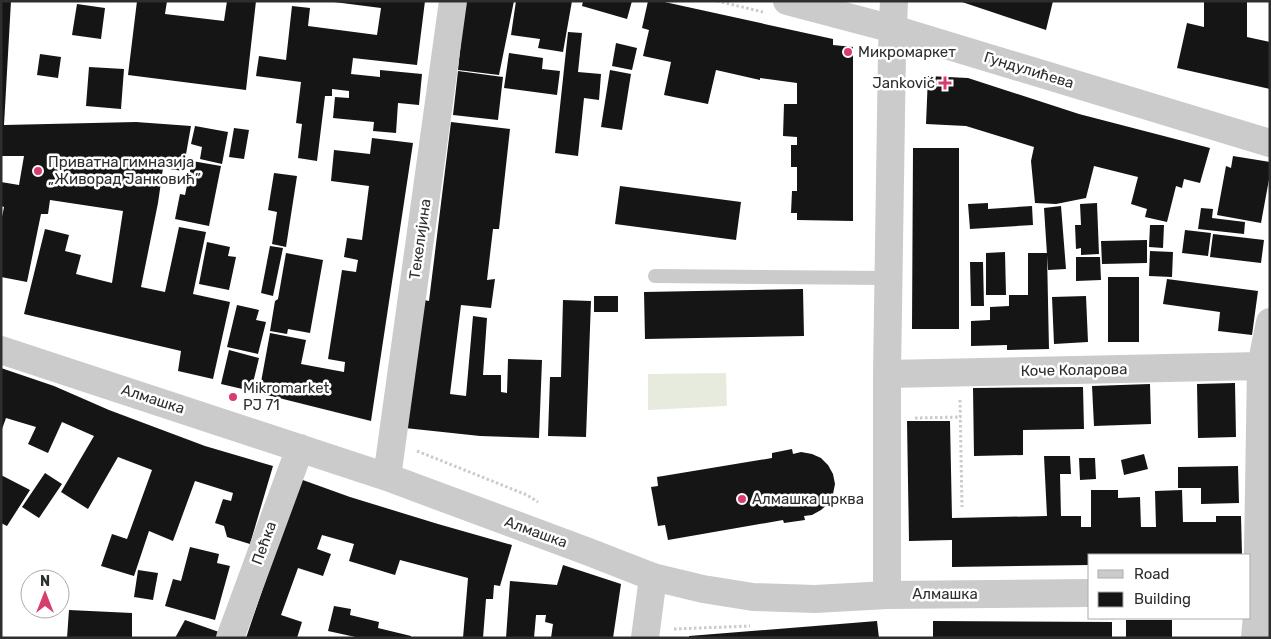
<svg xmlns="http://www.w3.org/2000/svg" width="1271" height="639" viewBox="0 0 1271 639" font-family="Rubik,sans-serif">
<style>
.green{fill:#e7ebdd}
.building{fill:#151515}
.lines{fill:none;stroke-linecap:round;stroke-linejoin:round}
.path{stroke:#cbcbcb;stroke-width:3;stroke-dasharray:2.5 2.5;stroke-linecap:butt}
.service{stroke:#cbcbcb;stroke-width:14}
.minor{stroke:#cbcbcb;stroke-width:28}
.tertiary{stroke:#cbcbcb;stroke-width:28}
.poi-dot{fill:#d83e6d;stroke:#fff;stroke-width:2}
.labels{text-anchor:middle;stroke-width:5;stroke-linejoin:round;paint-order:stroke}
.poi-label{font-size:15px;fill:#2e2e2e;stroke:#fff;text-anchor:start}
.street-label{font-size:15px;fill:#2e2e2e;stroke:#fff}
</style>
<rect width="100%" height="100%" fill="#fff"/>
<path class="green" d="M726 373 727 406 648 410V374Z"/>
<path class="building" d="M1 1H11L4 125 136 122 191 126 183 171 163 168 158 203 141 287 165 292 179 227 206 232 193 294 230 302 213 379 178 371 181 351 24 314 45 229 69 235 65 251 81 255 76 274 112 283 123 211 50 200 48 214H41L27 282 1 277V222L4 207 1 206V182L19 185 24 156H1Z
M137 1H167L165 14 224 21 227 1H256L246 90 128 75Z
M334 1H425L417 65 353 58 351 74 380 77V70L422 74 419 105 398 103 396 133 373 131 374 122 333 118 335 97 349 98V91L332 89V96H325L317 161 298 158 302 124 296 123 301 82 256 76 259 56 286 60 292 6 310 8 308 26 377 35 381 8 334 2Z
M465 1H514L499 75 458 70Z
M516 1H572L563 52 538 48 540 39 511 35Z
M583 1H632L627 19 582 6Z
M648 1H660L833 39V45L853 47V221L797 220V213H791L792 191H797V167H791V145H797V137L783 136 784 104H797V83L760 78V80L716 70 708 104 664 95 671 62 643 56 649 30 642 28Z
M959 1H1053L1046 30Z
M1204 1H1247V37L1270 42V89L1177 68 1187 23 1204 27Z
M77 4 105 8 101 39 72 35Z
M568 32 582 33 578 72 601 74 599 100 584 98 578 156 555 153Z
M616 43 637 48 632 70 612 66Z
M509 53 543 58 542 69 560 71 557 95 504 88Z
M40 54 61 57 58 78 37 75Z
M89 67 124 69 121 109 86 106Z
M610 70 631 74 622 130 601 127Z
M458 71 503 77 498 120 453 115Z
M928 76 968 78 1079 114 1210 148 1200 183 1184 179 1182 188 1176 186 1167 222 1145 217 1147 209 1131 204 1138 177 1094 166 1086 198 1056 204 1035 203 1031 161 1034 147 966 126 926 124Z
M451 122 510 129 499 229H493L487 280 495 279 491 308 461 305 450 394 466 396 473 316 487 318 483 375H501V392L507 393 508 359 542 360 539 438 480 436 405 428 424 300 429 301Z
M195 126 228 132 222 164 200 159 202 147 191 144Z
M234 128 249 130 244 159 229 157Z
M372 138 413 143 371 421 259 393 270 333 306 340 301 364 344 372 345 362 328 359 342 270 356 272 358 260 344 257 347 238 362 240 369 186 331 181 334 150 370 154Z
M913 148H959V329H912Z
M1233 156 1270 162V174L1261 223 1217 215 1226 166 1231 168Z
M192 161 221 166 209 226 175 219 180 194 185 195Z
M274 173 297 176 286 247 272 244 277 212 268 210Z
M620 186 741 202 736 240 615 224Z
M988 203V209L1032 206 1033 225 970 229 968 204Z
M1097 203 1099 254 1081 255V248L1076 249 1075 225H1081L1080 204Z
M1061 206 1066 269 1048 270 1044 208Z
M1201 208 1213 209 1212 218 1245 222 1244 234 1198 229Z
M1150 225H1164L1163 248 1149 247Z
M1185 230 1211 233 1208 256 1182 253Z
M1213 234 1264 240 1261 263 1210 257Z
M1147 240V263L1102 264 1101 241Z
M207 242 230 247 228 256 236 257 229 290 199 284Z
M270 246 283 248 273 296 261 293Z
M1150 251 1173 252 1172 277 1149 276Z
M1005 252 1006 295H986V253Z
M286 253 323 260 310 333 288 329 287 334 270 331 275 301 278 299Z
M1028 253H1047L1049 349 1007 350V345L971 346V321L990 320V307L1009 306V295H1028Z
M1076 257H1100L1101 280 1076 281Z
M970 262H983L984 306H971Z
M1108 277H1139V342H1108Z
M1167 279 1258 291 1252 335 1218 331 1220 312 1163 304Z
M803 289 804 336 645 339 644 292Z
M594 296H618V312H594Z
M1086 296 1088 342 1054 344 1052 297Z
M563 300 591 301 586 437 548 436 550 377H561Z
M237 305 259 310 256 320 266 322 258 354 227 347Z
M229 350 259 358 251 391 221 384Z
M1 368 54 386 109 410 205 446 273 466 250 544 227 537 224 526 215 523 223 499 231 501 233 493 195 481 173 541 149 531 134 576 101 566 112 534 127 539 152 470 118 457 88 509 61 492 94 436 62 422 48 453 28 444 36 427 6 418 1 432Z
M1235 383 1236 437 1198 438 1197 384Z
M1150 384 1151 424 1094 426 1092 386Z
M1083 387 1084 429 1023 430V455L974 456 973 388Z
M907 421H950L952 518 1047 516 1044 456H1070L1071 474H1060L1061 516H1081V527H1091V490H1118V498L1140 497 1141 527H1156L1155 491 1182 490 1183 522H1216V516H1241L1242 555H1090V565L952 567V540L909 541Z
M792 449 793 454 801 452 812 454 821 458 828 465 833 474 835 484 833 494 829 503 821 510 812 515 804 516 805 520 784 523 783 520 668 540 665 525 658 526 651 487 658 486 657 477 772 458V453Z
M1144 454 1148 469 1124 475 1121 460Z
M1079 458H1095L1096 479 1080 480Z
M1238 466 1239 503 1201 504V488H1178V467Z
M45 473 62 484 39 518 22 507Z
M1 475 30 490 7 526 1 523Z
M300 479 350 497 438 524 512 545 500 586 494 585 493 599H486L483 638H463L468 578 400 560 395 575 349 561 354 544 322 535 317 549 331 554 323 576 298 568 281 615 302 622 297 638H246Z
M190 547 219 554 217 563 230 566 215 620 165 606 173 579 181 581Z
M563 565 621 584 613 638H551L553 624 545 622 546 615H536L534 638H506L510 581 557 585Z
M138 570 158 573 153 600 134 597Z
M334 606 351 609 350 615 379 622 378 628 411 636V638H360L328 631Z
M69 610 132 613V638H67Z
M185 620 219 632 217 638H175Z
M1126 620H1172V638H1126Z
M877 621 879 638H689V636Z
M933 621 1112 622V638H933Z"/>
<g class="lines">
<path class="path" d="M717 1 763 12
M960 400 962 507
M915 418 961 417
M417 451 527 495 538 502
M1101 618H1114
M674 629 750 626"/>
<path class="service" d="M655 276 888 278"/>
<path class="minor" d="M1 350 387 477 589 552 653 577 703 589 753 597 815 599 887 595 1090 593
M887 374 1261 366
M387 477 453 1
M887 595V374L892 51 894 1
M230 638 300 448
M645 638 653 577
M1255 638 1257 615 1261 366 1270 322"/>
<path class="tertiary" d="M787 1 893 29 1270 143"/>
</g>
<g class="poi-dot">
<circle cx="848" cy="52" r="5"/>
<path d="M942.5 75.5h5v5h5v5h-5v5h-5v-5h-5v-5h5z"/>
<circle cx="38" cy="171" r="5"/>
<circle cx="233" cy="397" r="5"/>
<circle cx="742" cy="499" r="5"/>
</g>
<g class="labels">
<g class="poi-label">
<text x="858" y="57">Микромаркет</text>
<text x="935" y="88" text-anchor="end">Janković</text>
<text x="48" y="167">Приватна гимназија<tspan x="48" dy="17">„Живорад Јанковић”</tspan></text>
<text x="243" y="393">Mikromarket<tspan x="243" dy="17">PJ 71</tspan></text>
<text x="752" y="504">Алмашка црква</text>
</g>
<g class="street-label">
<text transform="translate(1029 70) rotate(17)" y="5">Гундулићева</text>
<text transform="translate(420 239) rotate(-82)" y="5">Текелијина</text>
<text transform="translate(1074 370) rotate(-1)" y="5">Коче Коларова</text>
<text transform="translate(153 399) rotate(18)" y="5">Алмашка</text>
<text transform="translate(536 532) rotate(20)" y="5">Алмашка</text>
<text transform="translate(264 543) rotate(-70)" y="5">Пећка</text>
<text x="945" y="599">Алмашка</text>
</g>
</g>
<rect width="1271" height="639" fill="none" stroke="#2e2e2e" stroke-width="5"/>
<rect x="1088" y="554" width="162" height="65" fill="#ffffff" stroke="#ababab"/>
<rect x="1098" y="570" width="25" height="8" fill="#cbcbcb" stroke="#ababab"/>
<text x="1134" y="579" font-size="15" fill="#2e2e2e">Road</text>
<rect x="1098" y="592" width="25" height="15" fill="#151515" stroke="#ababab"/>
<text x="1134" y="604" font-size="15" fill="#2e2e2e">Building</text>
<g transform="translate(45 594)"><circle r="24" fill="#ffffff" stroke="#ababab"/>
<path d="M0-4L9 19L0 12L-9 19Z" fill="#d83e6d"/>
<text y="-8" font-size="14" font-weight="bold" text-anchor="middle" fill="#2e2e2e">N</text>
</g>
</svg>
